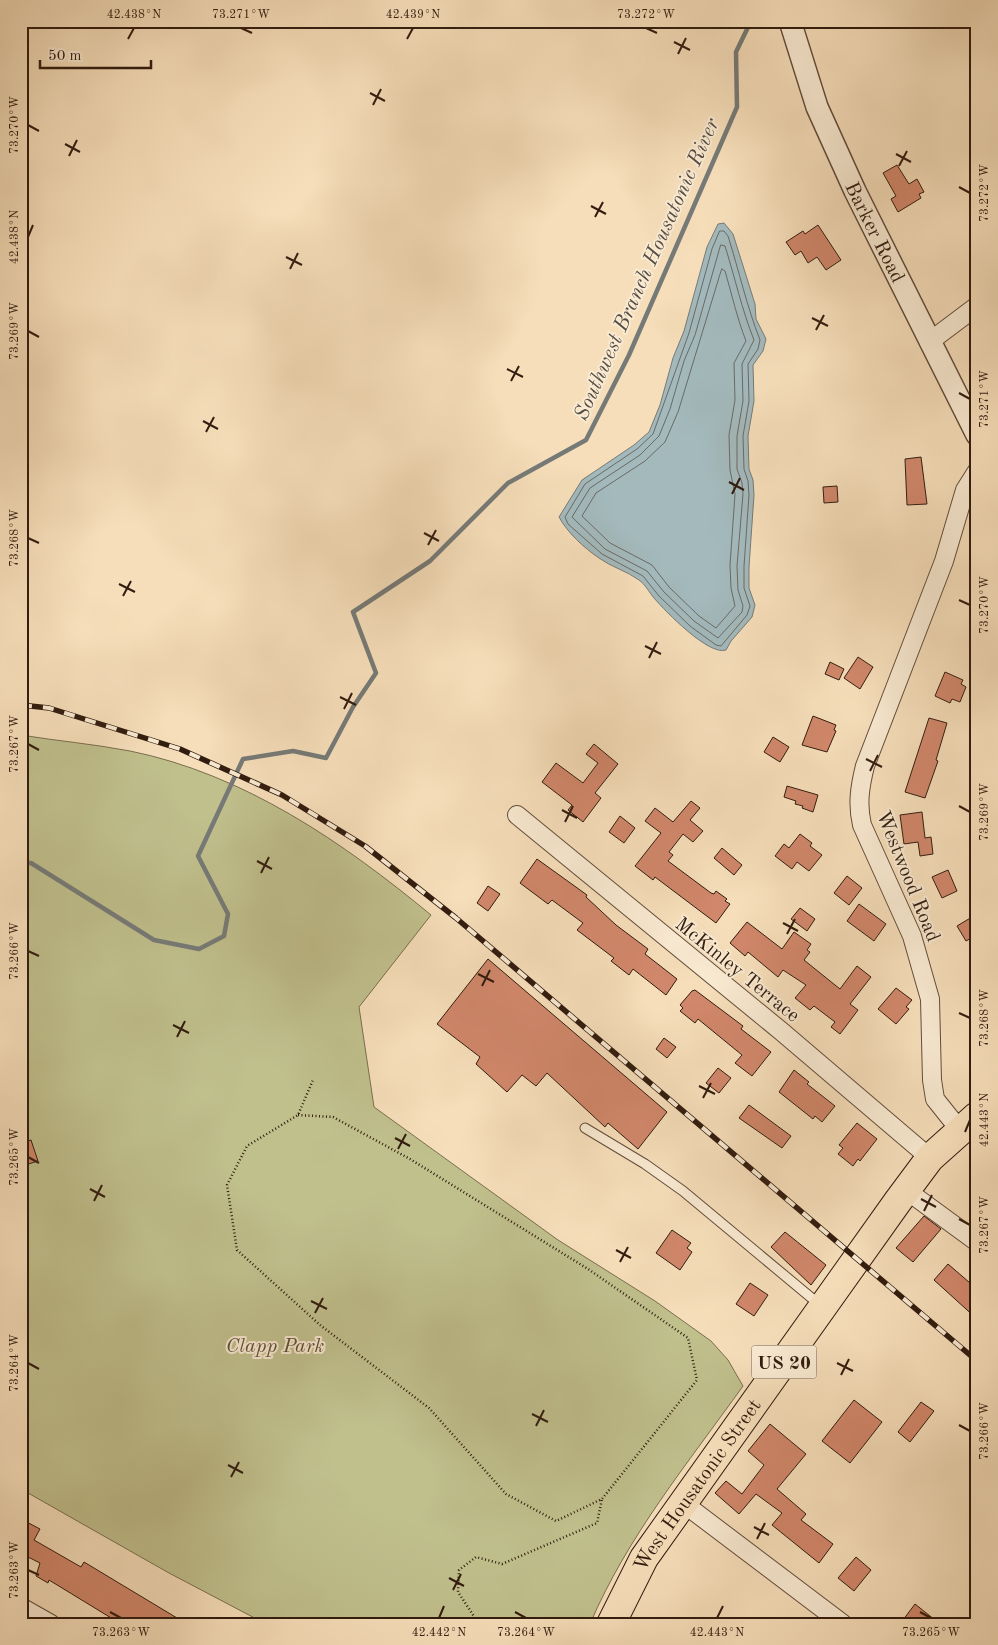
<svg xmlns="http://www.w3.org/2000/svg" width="998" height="1645" viewBox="0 0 998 1645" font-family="'Old Standard TT',serif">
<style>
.green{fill:#c0c08d;stroke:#796e4e}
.water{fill:#a3b9bc;stroke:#767a77}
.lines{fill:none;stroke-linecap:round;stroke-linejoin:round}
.shore{stroke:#6a6a66;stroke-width:1}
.stream{stroke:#767a77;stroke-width:4.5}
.building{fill:#d1876b;stroke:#321c0f}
.service-casing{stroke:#634c3a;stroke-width:11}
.minor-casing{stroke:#634c3a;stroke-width:20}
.tertiary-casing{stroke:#634c3a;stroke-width:24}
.trunk-casing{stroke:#321c0f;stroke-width:30}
.path{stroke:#321c0f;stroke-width:2.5;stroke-dasharray:1 2.5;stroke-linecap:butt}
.service{stroke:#f9ead2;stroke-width:9}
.minor{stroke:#f9ead2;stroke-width:18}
.tertiary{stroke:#f9ead2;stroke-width:21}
.trunk{stroke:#f6deba;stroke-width:28}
.rail-casing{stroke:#321c0f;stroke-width:5.5}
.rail{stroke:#f9ead2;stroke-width:4;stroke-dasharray:11;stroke-linecap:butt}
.ticks{fill:none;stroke:#321c0f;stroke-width:2}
.labels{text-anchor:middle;stroke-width:4;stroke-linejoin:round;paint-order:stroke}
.shield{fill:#f9ead2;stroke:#6e5a4a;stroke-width:1}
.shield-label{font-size:19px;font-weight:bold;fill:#321c0f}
.street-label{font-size:20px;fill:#321c0f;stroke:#f9ead2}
.park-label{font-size:20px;font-style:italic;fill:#5d4d35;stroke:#f9ead2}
.water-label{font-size:21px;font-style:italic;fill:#544b43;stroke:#f9ead2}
.neatline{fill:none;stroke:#321c0f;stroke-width:2}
.ticks-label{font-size:12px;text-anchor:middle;fill:#321c0f}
</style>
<rect width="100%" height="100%" fill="#f6deba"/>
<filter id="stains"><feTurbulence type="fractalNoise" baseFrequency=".004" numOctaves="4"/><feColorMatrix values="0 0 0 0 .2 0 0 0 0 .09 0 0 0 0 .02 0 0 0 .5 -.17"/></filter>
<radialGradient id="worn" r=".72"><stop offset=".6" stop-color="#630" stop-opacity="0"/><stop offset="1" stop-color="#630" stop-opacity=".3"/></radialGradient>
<path class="green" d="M21 735C57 741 94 744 130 751 244 774 344 843 431 915L359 1007 374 1107 558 1240 655 1301 711 1341 728 1360 743 1386C688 1463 627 1537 590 1624H266L169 1573 21 1489Z"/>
<path class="water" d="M724 223 733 234 755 304 756 319 766 339 763 351 753 365 754 401 748 436 749 469 753 480 754 495 749 567V588L755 605 752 617 731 641 726 650C709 656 666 612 654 598 649 592 645 584 639 580 627 571 611 567 599 558 584 548 567 532 559 517L582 480 634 445 649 432 660 405 673 358 684 331 707 247 718 224Z"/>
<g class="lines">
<path class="shore" d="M720 231H724L728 236C739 271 747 307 760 340L758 349 748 364 749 401 743 436 744 469 748 481 749 495 744 566V588L750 606 747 615 721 646 716 645 690 626 659 596 643 576 602 554 568 524 565 517 585 484 637 449 653 434 689 333 712 249Z
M721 245 725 246C735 278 742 310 754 340L742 364 743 401 737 436V469L742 483 743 494 737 566 738 590 743 606 742 612 718 638 694 621 664 592 647 571 605 549 572 517 590 488 640 455 659 436 670 409 684 361 695 335Z
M722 269 725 271C732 295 737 318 746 341L734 363 735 400 729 435 730 470 735 494 730 565 731 588 735 606 716 628 699 616 669 587 652 565 610 543 582 516 596 493 645 461 665 442 678 412Z"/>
<path class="stream" d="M21 863H31L154 940 199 949 224 936 228 914 198 856 243 759 293 751 326 758 353 707 376 673 353 612 430 561 508 483 586 440 629 355 737 107 736 52 751 21"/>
</g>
<path class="building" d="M897 165 909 184 917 179 924 192 919 194 921 198 898 212 891 199 896 196 883 173Z
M818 225 841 260 826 270 817 257 808 263 801 251 795 255 786 242 803 231 805 234Z
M921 457 927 504 907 505 905 459Z
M837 486 838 502 824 503 823 487Z
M858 657 873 667 860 689 844 678Z
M830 662 844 669 839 680 825 674Z
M945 672 963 680 961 684 966 687 960 702 952 699 950 703 935 696Z
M813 716 836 725 834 730 836 731 827 752 802 745Z
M929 718 947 723 936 760 938 761 925 798 905 792Z
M773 737 789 747 780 762 764 752Z
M594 744 618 764 595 793 601 798 583 822 568 810 572 805 542 782 556 763 583 783 598 763 586 754Z
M787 786 818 795 813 812 802 808 803 806 795 804 796 801 784 797Z
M691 801 700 808 690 820 703 831 693 842 683 834 669 852 673 855 668 861 711 893 714 894 716 891 727 899 725 901 730 904 716 923 655 877 653 880 635 866 661 833 645 821 655 808 673 822Z
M922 812 925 838 931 837 933 854 920 856 918 842 904 844 900 815Z
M620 816 635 828 624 843 609 832Z
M800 834 812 843 810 846 822 855 809 871 797 862 792 869 775 856 784 844 789 848Z
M722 848 742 865 734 875 714 858Z
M537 859 587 895 586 897 616 925 648 949 645 954 677 979 666 995 633 969 629 975 611 961 614 958 577 930 583 923 552 900 548 904 520 883Z
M948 870 957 891 942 898 932 877Z
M847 876 862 888 849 905 834 893Z
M488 886 500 894 488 911 477 903Z
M859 904 886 924 874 941 847 921Z
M800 908 815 919 807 931 791 919Z
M977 914V935L966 941 957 926Z
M747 922 782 949 794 932 811 944 807 950 810 952 804 960 840 989 857 966 871 977 850 1004 858 1010 840 1034 831 1027 835 1022 814 1006 810 1010 795 998 806 985 783 970 778 977 748 952 745 956 730 943Z
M488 959 667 1112 638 1149 608 1123 605 1127 547 1073 536 1086 522 1075 507 1092 476 1064 480 1057 437 1024Z
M896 988 912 1000 906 1007 909 1009 896 1024 878 1009Z
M695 990 743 1026 741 1029 771 1052 752 1076 735 1063 742 1055 698 1019 695 1023 680 1011 683 1008 680 1005 692 991Z
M664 1038 676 1047 667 1058 656 1049Z
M718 1068 731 1078 719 1093 706 1083Z
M794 1070 809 1082 807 1084 835 1106 822 1122 815 1116 813 1119 779 1092Z
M749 1105 791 1136 782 1148 739 1118Z
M857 1123 877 1139 860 1161 858 1159 853 1166 838 1154 843 1148 839 1145Z
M31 1140 38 1161 25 1165 21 1153V1143Z
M924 1216 941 1229 913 1262 896 1248Z
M672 1230 691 1243 687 1248 692 1252 680 1270 656 1253Z
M785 1232 826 1265 811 1285 771 1247Z
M948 1264 977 1289V1319L934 1280Z
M750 1283 768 1295 754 1316 736 1304Z
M854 1400 882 1422 850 1463 822 1441Z
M921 1402 934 1411 910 1442 898 1432Z
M770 1424 806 1454 777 1489 806 1514 801 1520 833 1544 819 1563 772 1525 782 1513 756 1494 739 1514 715 1493 726 1481 742 1494 764 1465 748 1451Z
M21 1519 40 1529 34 1540 81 1567 84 1562 187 1624H121L49 1580 48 1583 36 1576 40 1563 26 1556 21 1564Z
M856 1557 871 1570 854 1591 838 1578Z
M915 1604 940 1624H900Z"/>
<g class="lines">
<g class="service-casing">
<path id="service" d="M585 1128 645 1164 683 1191 820 1305"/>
</g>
<g class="minor-casing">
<path id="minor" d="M929 342 977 306
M517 815 781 1031 930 1158
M959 1129 935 1099 932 1080 930 999 912 936 862 825C857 804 860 786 865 766L944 561 965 490 977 471
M906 1190 977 1242
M683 1503 843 1624
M21 1607 51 1624"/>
</g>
<g class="tertiary-casing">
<g id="tertiary">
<path id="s1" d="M790 21 817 107 855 191 977 435"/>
</g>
</g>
<g class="trunk-casing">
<g id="trunk">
<path id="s2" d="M611 1624 644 1558 898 1201 930 1158 977 1116"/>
</g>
</g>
<path class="path" d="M298 1115 333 1117 410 1159 588 1269 688 1338 697 1380 602 1499 556 1521 506 1494 429 1408 320 1325 237 1250 227 1185 247 1146 298 1115 313 1080
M479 1624 458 1592 459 1570 476 1557 502 1564 597 1523 602 1499"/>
<use href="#service" class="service"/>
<use href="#minor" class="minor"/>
<use href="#tertiary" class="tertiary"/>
<use href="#trunk" class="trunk"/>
<g class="rail-casing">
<path id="rail" d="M21 705 49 708 180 749 282 795 365 846 456 918 977 1361"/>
</g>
<use href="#rail" class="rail"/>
</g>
<path class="ticks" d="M241 28 252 33M646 28 657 33M128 39 134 28M407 39 413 28M674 42 690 50M678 54 686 38M370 93 385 101M373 105 381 89M28 125 39 131M65 144 80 152M896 154 911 162M69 156 77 140M899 166 907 151M959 187 970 193M591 206 606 214M595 217 603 202M28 237 33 225M286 257 302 265M290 269 298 253M812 318 828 326M816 330 824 315M28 331 39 337M507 369 523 377M511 381 519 366M959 393 970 399M203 421 218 429M206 432 214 417M729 482 744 490M732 494 740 478M424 533 439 541M28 538 39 543M428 545 436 530M119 584 135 592M123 596 131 581M959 600 970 605M645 646 661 654M649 658 657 642M340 697 356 705M344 709 352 693M28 744 39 750M866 759 882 767M870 771 878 755M959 806 970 812M562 810 577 818M565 822 573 806M257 861 272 869M261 873 269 857M783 923 798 931M787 934 795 919M28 951 39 956M478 974 494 982M482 986 490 970M959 1013 970 1018M173 1025 189 1033M177 1037 185 1021M699 1086 715 1094M703 1098 711 1083M965 1132 970 1120M395 1138 410 1146M398 1149 406 1134M28 1157 39 1163M90 1189 105 1197M921 1199 936 1207M94 1201 102 1185M924 1211 932 1195M959 1219 970 1225M616 1250 631 1258M620 1262 628 1247M311 1301 327 1309M315 1313 323 1298M28 1363 39 1369M837 1363 853 1371M841 1375 849 1359M532 1414 548 1422M959 1425 970 1431M536 1426 544 1410M228 1465 243 1473M231 1477 239 1462M754 1527 769 1535M757 1539 765 1523M28 1570 39 1575M449 1578 464 1586M453 1590 461 1574M110 1612 121 1618M515 1612 526 1618M920 1612 931 1618M439 1618 444 1606M717 1618 723 1606"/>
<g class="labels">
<rect class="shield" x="751.5" y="1345.5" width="65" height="33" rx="4"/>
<g class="shield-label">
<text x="784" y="1369">US 20</text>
</g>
<g class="street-label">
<text dy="7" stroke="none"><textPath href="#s1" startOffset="228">Barker Road</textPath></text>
<text transform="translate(909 876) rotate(68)" y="7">Westwood Road</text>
<text transform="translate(738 969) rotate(39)" y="7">McKinley Terrace</text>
<text dy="7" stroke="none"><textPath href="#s2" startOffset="164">West Housatonic Street</textPath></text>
</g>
<g class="park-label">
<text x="275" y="1352">Clapp Park</text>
</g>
<g class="water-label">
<text transform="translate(646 269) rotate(-66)" y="7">Southwest Branch Housatonic River</text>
</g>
</g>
<rect width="998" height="1645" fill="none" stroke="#f6deba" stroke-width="55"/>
<path d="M40 60v8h111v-8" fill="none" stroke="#321c0f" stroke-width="2.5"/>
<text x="48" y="60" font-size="15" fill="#321c0f" stroke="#f9ead2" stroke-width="4" paint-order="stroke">50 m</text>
<rect x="28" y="28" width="942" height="1590" class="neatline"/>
<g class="ticks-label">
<text x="134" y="18">42.438°N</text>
<text x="241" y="18">73.271°W</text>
<text x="413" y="18">42.439°N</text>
<text x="646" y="18">73.272°W</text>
<text transform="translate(14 125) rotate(-90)" y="4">73.270°W</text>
<text transform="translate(984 193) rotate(-90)" y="4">73.272°W</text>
<text transform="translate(14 237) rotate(-90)" y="4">42.438°N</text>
<text transform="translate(14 331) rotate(-90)" y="4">73.269°W</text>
<text transform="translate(984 399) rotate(-90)" y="4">73.271°W</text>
<text transform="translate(14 538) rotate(-90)" y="4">73.268°W</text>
<text transform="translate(984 605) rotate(-90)" y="4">73.270°W</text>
<text transform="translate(14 744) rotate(-90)" y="4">73.267°W</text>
<text transform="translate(984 812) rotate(-90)" y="4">73.269°W</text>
<text transform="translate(14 951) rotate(-90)" y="4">73.266°W</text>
<text transform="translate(984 1018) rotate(-90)" y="4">73.268°W</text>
<text transform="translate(984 1120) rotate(-90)" y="4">42.443°N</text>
<text transform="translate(14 1157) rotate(-90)" y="4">73.265°W</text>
<text transform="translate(984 1225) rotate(-90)" y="4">73.267°W</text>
<text transform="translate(14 1363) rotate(-90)" y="4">73.264°W</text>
<text transform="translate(984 1431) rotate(-90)" y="4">73.266°W</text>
<text transform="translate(14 1570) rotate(-90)" y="4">73.263°W</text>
<text x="121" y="1636">73.263°W</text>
<text x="439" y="1636">42.442°N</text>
<text x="526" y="1636">73.264°W</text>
<text x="717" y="1636">42.443°N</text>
<text x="931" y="1636">73.265°W</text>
</g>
<rect width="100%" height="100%" filter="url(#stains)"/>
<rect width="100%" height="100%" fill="url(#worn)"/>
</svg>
